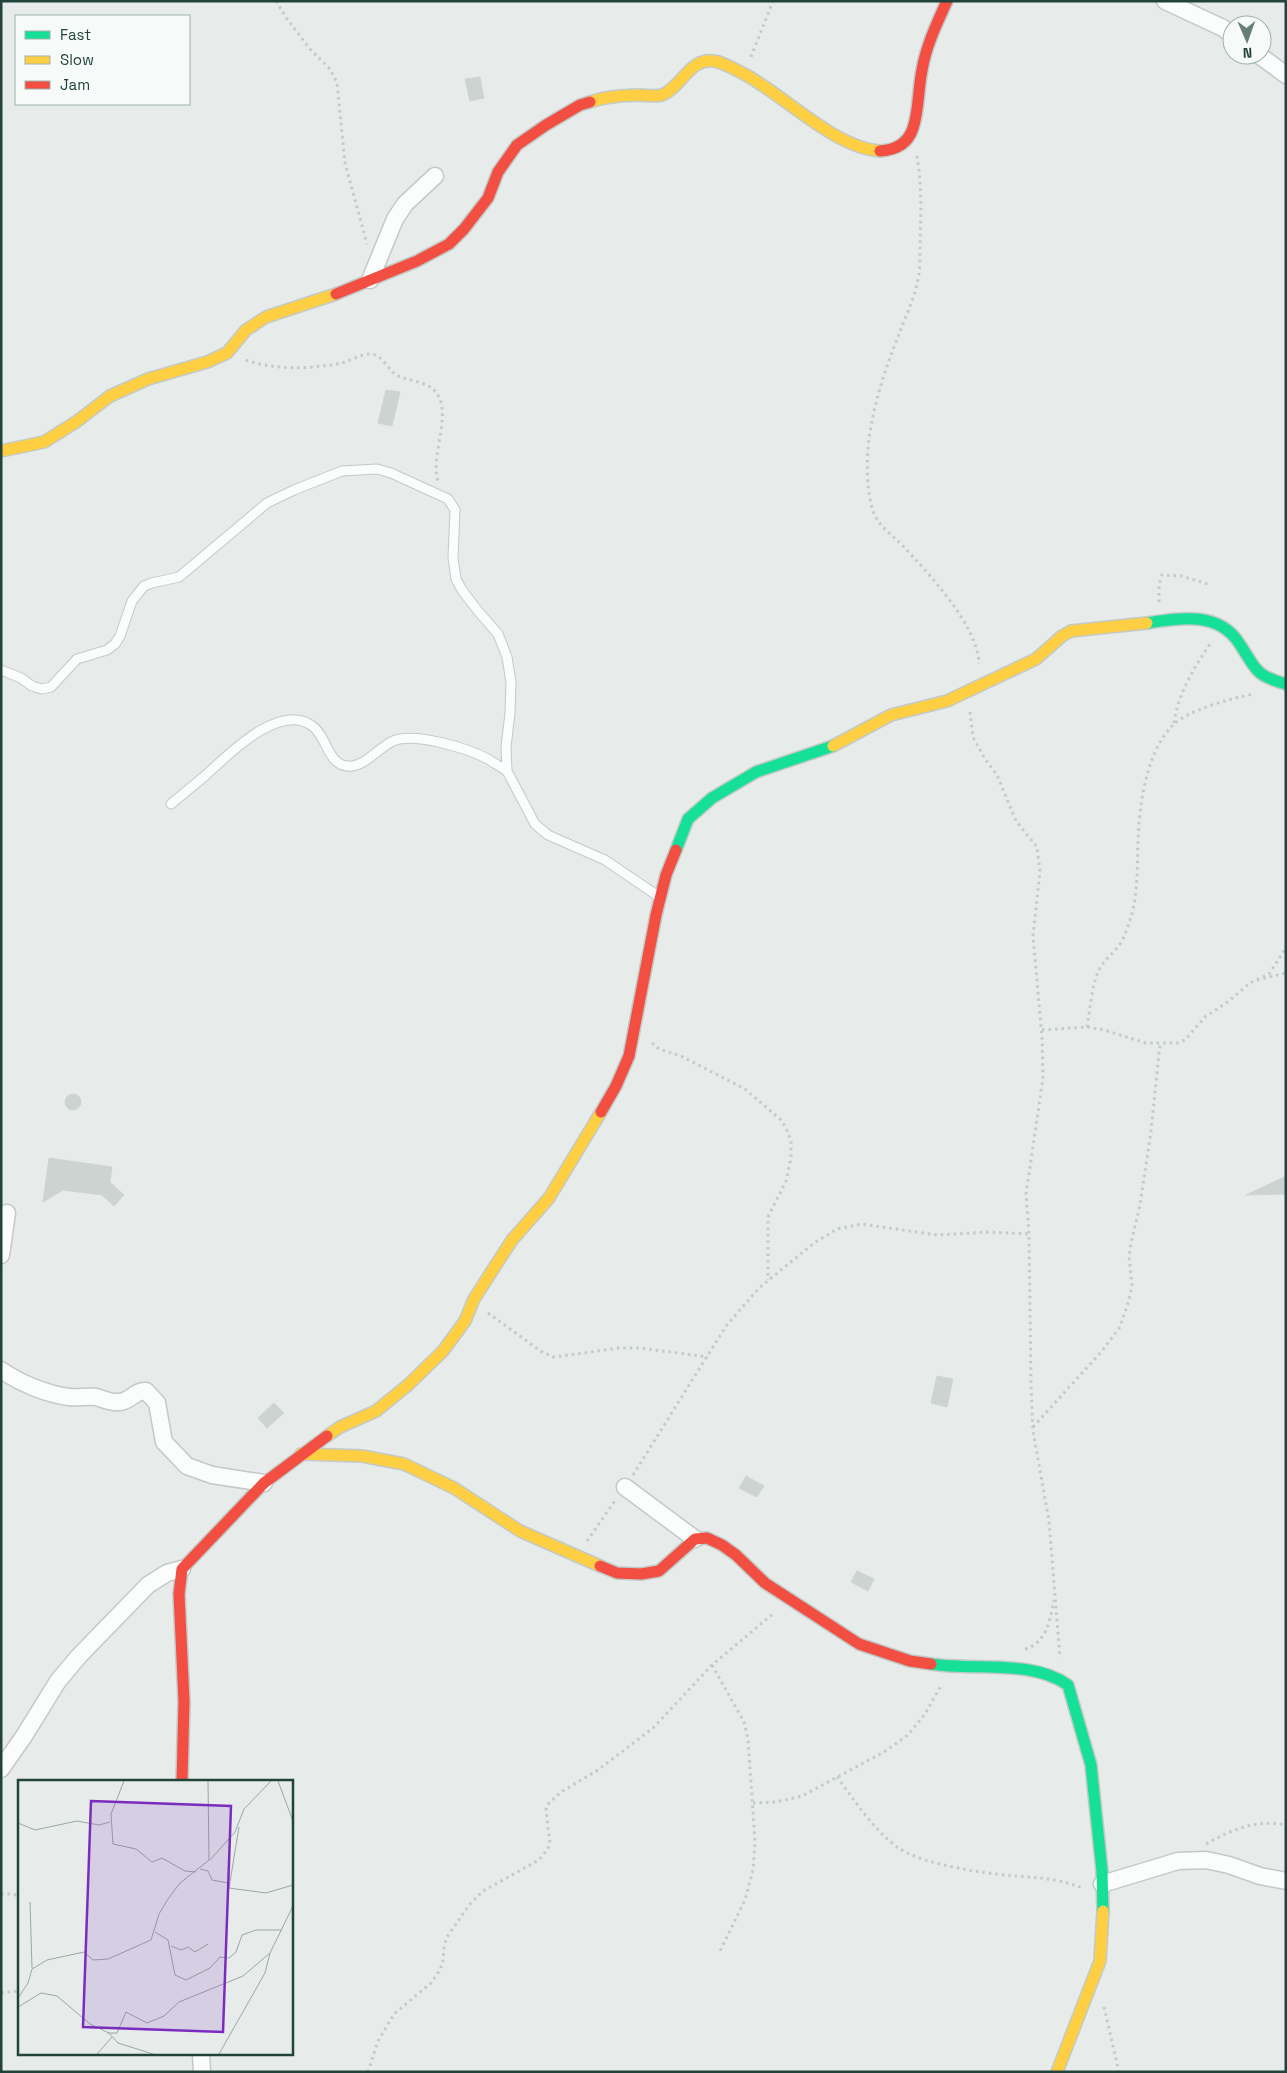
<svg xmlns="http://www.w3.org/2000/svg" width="1287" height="2073" viewBox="0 0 1287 2073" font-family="'Space Grotesk',sans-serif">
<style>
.building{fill:#cdd3d1;stroke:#cfd5d3}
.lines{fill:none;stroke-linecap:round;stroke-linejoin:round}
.lane-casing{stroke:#c4c9c7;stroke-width:11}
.street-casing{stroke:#c4c9c7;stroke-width:19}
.fast-casing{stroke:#c2cac8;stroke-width:14}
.slow-casing{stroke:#c2cac8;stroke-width:14}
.jam-casing{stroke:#c2cac8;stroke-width:14}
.path{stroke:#c2cbca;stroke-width:3;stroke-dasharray:2.5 4;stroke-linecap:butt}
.lane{stroke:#fbfcfc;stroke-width:9}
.street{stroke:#fbfcfc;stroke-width:16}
.fast{stroke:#16e098;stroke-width:11}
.slow{stroke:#ffcf43;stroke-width:11}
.jam{stroke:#f24e42;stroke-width:11}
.inset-road{fill:none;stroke:#98a8a4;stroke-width:1}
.view{fill:#7b2cbf;fill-opacity:0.15;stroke:#7b2cbf;stroke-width:2.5}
.inset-edge{fill:none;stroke:#21433c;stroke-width:2.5}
</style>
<rect width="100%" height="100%" fill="#e7ecea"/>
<path class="building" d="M480 77 484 98 470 101 465 79Z
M386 390 400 392 392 426 378 423Z
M65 1102a8 8 0 1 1 16 0a8 8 0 1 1-16 0Z
M49 1158 112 1167 110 1182 124 1195 114 1206 102 1195 63 1190 43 1202Z
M1286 1176V1194L1246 1195Z
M937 1376 953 1379 947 1407 931 1403Z
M274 1403 284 1413 267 1428 258 1418Z
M746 1476 764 1486 757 1497 739 1488Z
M857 1571 874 1579 868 1591 851 1582Z"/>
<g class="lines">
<g class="lane-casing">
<path id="lane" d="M1 670 21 678 32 686 42 689 51 687 77 659 107 650 115 644 120 636 132 601 144 586 152 583 179 577 267 503 294 490 342 471 377 469 391 473 448 499 455 510 453 558 456 579 462 590 478 611 498 634 507 657 511 682 510 713 506 747 507 771 535 824 548 835 605 860 658 896
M171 804C182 795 194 785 206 775 228 755 278 703 311 725 327 735 327 764 347 766 364 768 378 748 393 741 414 732 467 748 488 759 494 763 501 767 507 771"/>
</g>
<g class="street-casing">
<path id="street" d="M1165 1 1223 28 1232 35
M1259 55 1286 75
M370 280 395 219 405 204 435 176
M1 1255 7 1213
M1 1370C20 1383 46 1394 69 1397 78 1398 87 1396 96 1397 104 1399 110 1403 119 1402 130 1402 135 1390 146 1391L157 1403 164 1442 187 1466 212 1475 264 1483
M625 1487 695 1539
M1 1769 24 1736 58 1681 79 1656 148 1585 167 1573 182 1569
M1102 1884 1178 1861 1206 1860 1229 1865 1260 1876 1286 1881
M201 2054 202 2072"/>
</g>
<g class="fast-casing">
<path id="fast" d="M1147 623C1180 618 1218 611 1239 643 1256 668 1253 675 1286 684
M676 850 688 819 712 798 756 772 833 746
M931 1664C975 1671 1031 1659 1068 1685L1091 1765 1102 1871 1103 1911"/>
</g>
<g class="slow-casing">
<path id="slow" d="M590 102C607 96 622 96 639 95 646 95 656 97 662 95 682 87 690 57 714 61 725 63 736 70 746 75 786 97 835 148 880 151
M1 451 44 442 76 422 110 396 148 379 207 362 227 353 246 330 266 317 336 294
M833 746 891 715 947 701 1036 659 1062 636 1071 631 1147 623
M327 1436 340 1427 376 1411 408 1385 443 1351 465 1321 474 1299 512 1240 549 1198 601 1112
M301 1454 362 1456 404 1464 454 1488 520 1531 600 1566
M1057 2072 1100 1961 1103 1911"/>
</g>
<g class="jam-casing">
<path id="jam" d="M880 151C895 150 908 144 913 128 919 111 918 89 922 70 926 46 937 23 947 1
M336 294 417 261 449 244 464 229 488 198 498 172 517 145 546 125 580 105 590 102
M601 1112 616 1086 629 1056 656 915 666 875 676 850
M600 1566 617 1573 641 1574 659 1571 695 1539 707 1538 722 1545 736 1555 765 1583 859 1644 910 1661 931 1664
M182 1782 184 1701 179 1594 182 1569 264 1483 327 1436"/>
</g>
<path class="path" d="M276 1 287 19 310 49 330 69 337 83 345 163 367 244
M751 57 773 1
M917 156C922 186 921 217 920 247 920 259 920 273 917 284 913 302 905 318 899 334 878 387 859 447 871 504 875 524 889 532 902 545 928 573 978 625 979 664
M246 360C274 370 307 369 336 364 347 363 358 355 369 354 385 354 387 373 401 377 414 382 430 382 438 395 451 418 430 457 438 481
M1159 602V585L1162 575 1181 576 1208 584
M970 712 973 737 985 759 997 775 1016 821 1037 847 1040 871 1033 936 1042 1037 1043 1078 1026 1194 1029 1234 1031 1385 1033 1431 1049 1521 1060 1658
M1174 723C1178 693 1195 666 1212 641
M1257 980 1286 973
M1087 1027C1090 1011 1092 978 1102 965 1106 959 1112 954 1117 948 1125 939 1128 925 1132 914 1138 890 1137 866 1138 842 1139 806 1146 752 1173 725 1188 710 1232 698 1254 694
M1042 1030 1087 1027 1104 1030 1146 1043H1177L1185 1040 1205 1017 1229 1001 1250 983 1269 974 1286 948
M652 1043 659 1049 681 1056 745 1089 781 1120 786 1128 791 1141V1158L786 1181 768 1217V1280
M488 1313 542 1352 554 1357 619 1348H640L708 1357
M1033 1427 1102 1351 1120 1327 1128 1303 1132 1286 1129 1256 1131 1243 1140 1205 1151 1131 1160 1044
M633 1475 726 1326 759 1288 814 1243 837 1229 862 1224 937 1235 989 1232 1029 1234
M587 1541 616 1499
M1025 1649C1047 1643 1050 1619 1054 1600
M712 1665 744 1722 748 1739 755 1841 753 1870 745 1900 720 1951
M837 1777C855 1801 872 1828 897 1847 917 1862 969 1871 996 1874 1028 1878 1051 1876 1083 1888
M753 1803 776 1802 802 1796 884 1752 908 1735 925 1714 942 1684
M1206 1844C1231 1830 1256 1819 1286 1825
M1 1894H12L19 1896
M1 1993 19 1991
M1104 2007 1119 2072
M368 2072 378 2041 394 2014 431 1983 440 1970 443 1961 444 1947 447 1937 470 1904 483 1891 539 1860 547 1850 550 1844 546 1810 547 1805 561 1792 598 1770 653 1728 712 1665 774 1613"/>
<use href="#lane" class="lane"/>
<use href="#street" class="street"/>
<use href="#fast" class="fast"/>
<use href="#slow" class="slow"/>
<use href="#jam" class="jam"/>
</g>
<g transform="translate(18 1780)">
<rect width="275" height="275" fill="#e7ecea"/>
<path class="inset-road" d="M106 1 93 34 95 64 118 69 134 82 144 78 167 91 178 92M260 1 275 41M0 43 17 50 59 41 81 45 92 42M192 80 217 52 226 29 253 1M182 89 190 91 194 100 210 103M211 108 248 113 275 105M209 120 221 47M12 122 14 188M137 152 150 160 157 195 168 200 192 188 202 177 211 178 218 172 224 155 238 150H264M153 166 163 170 170 167 177 172 190 164M0 218 10 203 14 189 29 180 66 172 75 180 90 179 133 160 141 134 150 119 162 103 191 80 190 1M0 227 23 213 39 216 72 244 91 253 100 263 135 274M89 253H99L108 232 129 243 146 236 161 222 225 196 252 173 275 126M79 274 94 257M201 274 247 193 252 173"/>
<path class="view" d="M73 21 213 26 205 252 65 247Z"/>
<rect width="275" height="275" class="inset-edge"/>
</g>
<rect width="1287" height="2073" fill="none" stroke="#21433c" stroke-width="5"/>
<rect x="15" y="15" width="175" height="90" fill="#f6fbf9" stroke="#a1b1ad"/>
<rect x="25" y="31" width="25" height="8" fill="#16e098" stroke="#a1b1ad"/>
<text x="60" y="40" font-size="15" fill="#21433c">Fast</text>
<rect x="25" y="56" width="25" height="8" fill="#ffcf43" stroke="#a1b1ad"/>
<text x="60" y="65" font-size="15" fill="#21433c">Slow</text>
<rect x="25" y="81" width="25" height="8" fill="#f24e42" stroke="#a1b1ad"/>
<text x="60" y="90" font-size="15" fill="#21433c">Jam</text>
<g transform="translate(1247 40) rotate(178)"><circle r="24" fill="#f6fbf9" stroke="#a1b1ad"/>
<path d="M0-4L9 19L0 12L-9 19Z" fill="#667e79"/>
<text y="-8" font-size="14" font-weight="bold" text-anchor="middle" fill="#21433c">N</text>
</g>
</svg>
